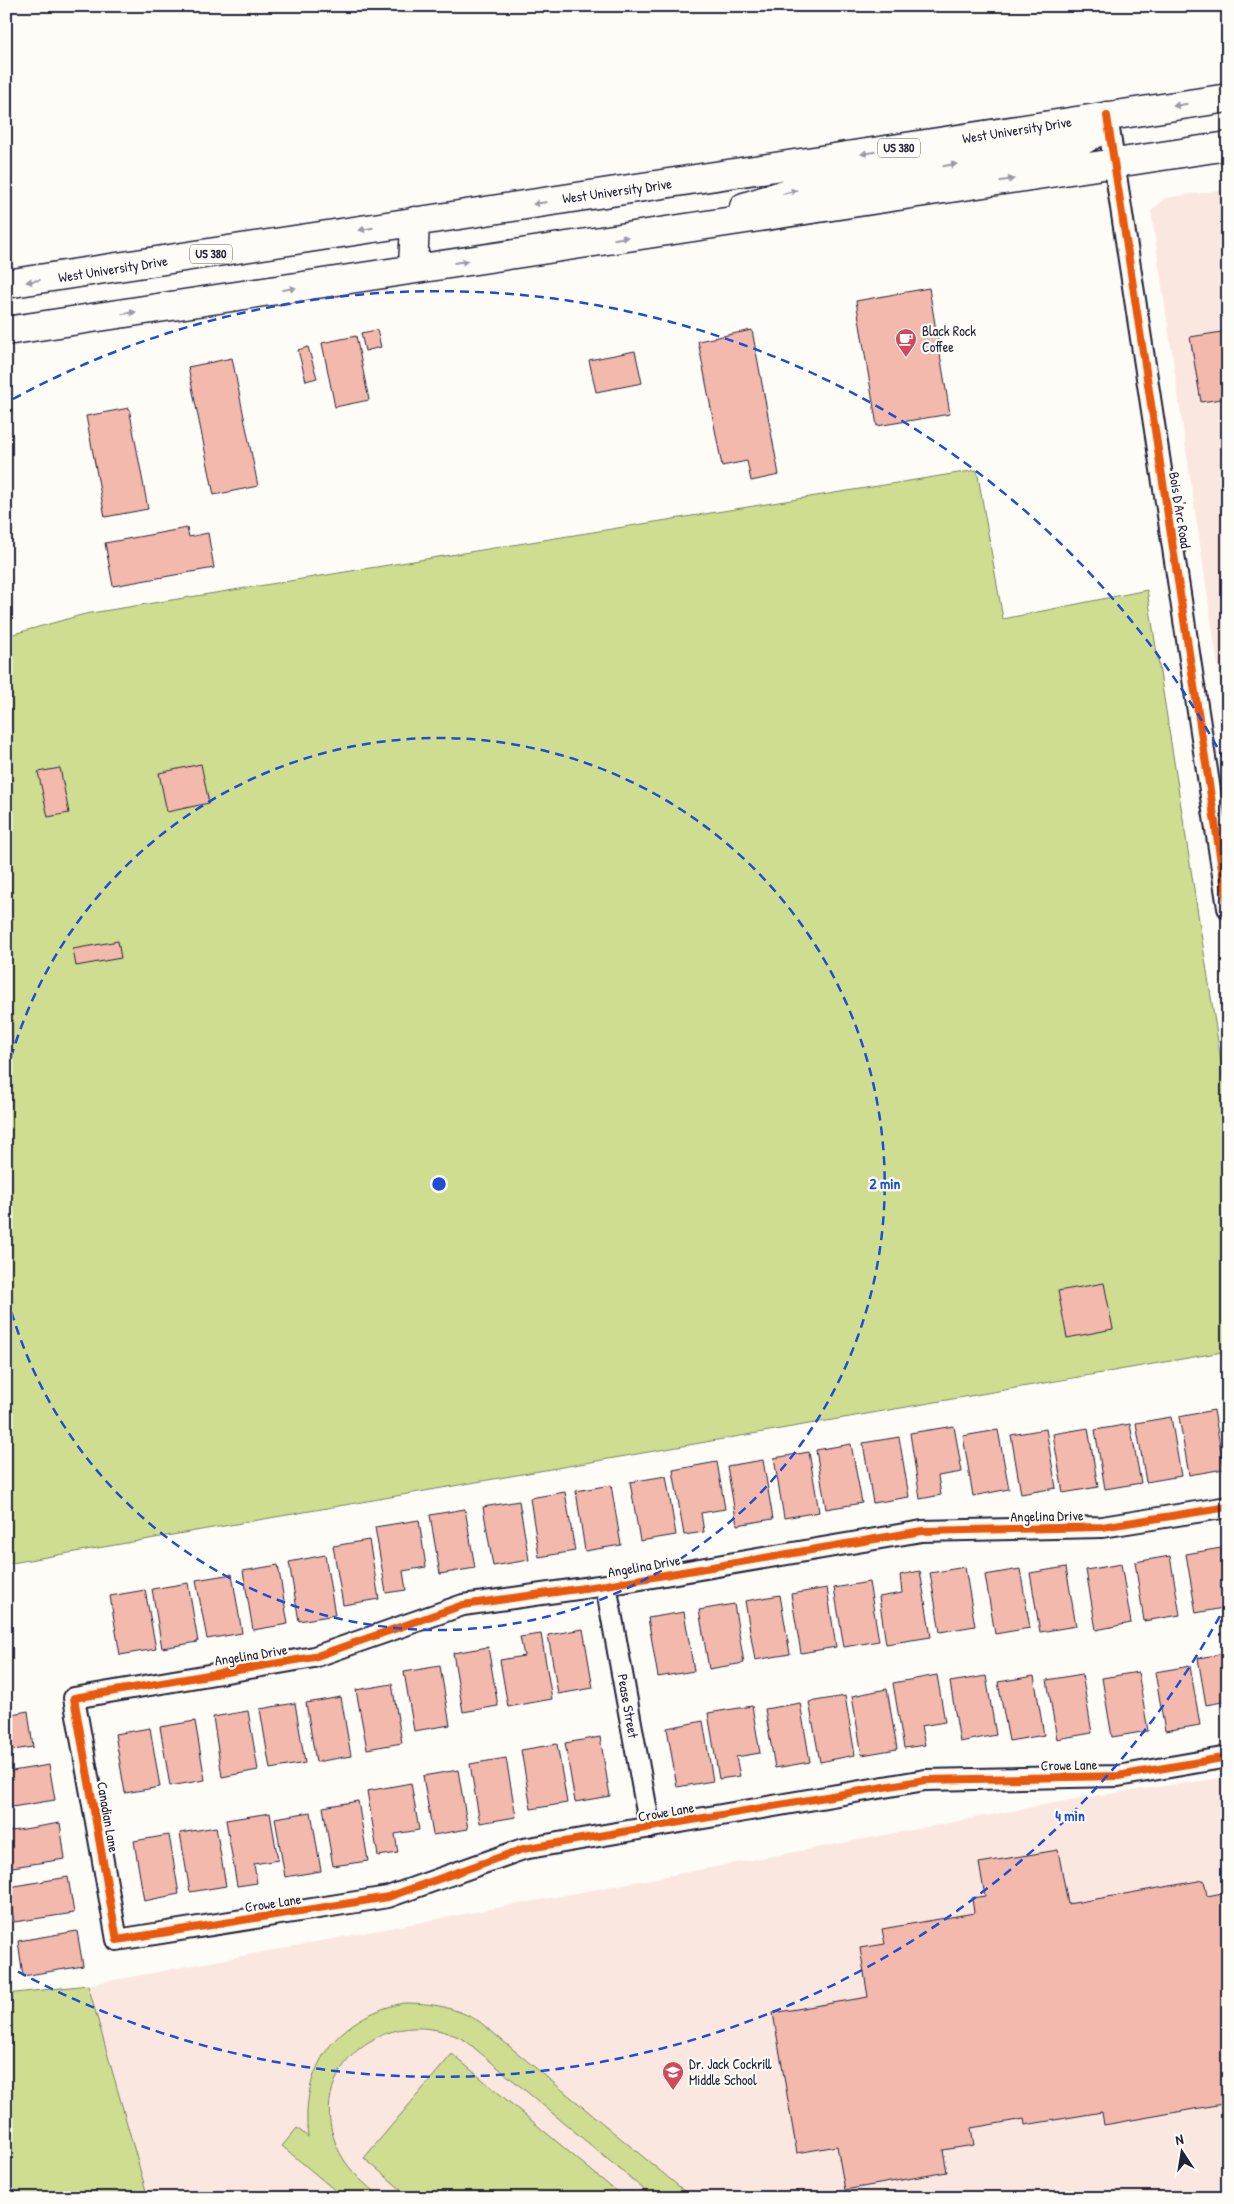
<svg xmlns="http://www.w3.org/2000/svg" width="1234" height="2204" viewBox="0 0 1234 2204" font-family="'Patrick Hand',sans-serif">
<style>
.built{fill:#fae8e0}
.green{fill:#cfdd90;stroke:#788066}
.building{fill:#f3b9ac;stroke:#22223b}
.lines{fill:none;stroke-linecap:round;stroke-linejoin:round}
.street-casing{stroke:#22223b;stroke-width:24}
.highway-casing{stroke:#22223b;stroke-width:31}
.street{stroke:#fdfcf7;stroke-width:20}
.highway{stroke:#fdfcf7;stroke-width:28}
.cycleway-casing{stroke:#fdfcf7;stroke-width:11}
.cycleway{stroke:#e8590c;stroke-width:8}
.oneway{fill:#9a9aa2}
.ring{fill:none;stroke:#1d4ed8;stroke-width:2.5;stroke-dasharray:9 6}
.labels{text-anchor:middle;stroke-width:4.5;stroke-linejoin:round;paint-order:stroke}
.shield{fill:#fdfcf7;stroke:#646373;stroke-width:1}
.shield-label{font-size:12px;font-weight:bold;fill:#22223b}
.street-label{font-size:14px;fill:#22223b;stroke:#fdfcf7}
.poi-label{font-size:14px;fill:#22223b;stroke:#fdfcf7;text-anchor:start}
.centre{fill:#1d4ed8;stroke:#fdfcf7;stroke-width:2.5}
.ring-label{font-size:15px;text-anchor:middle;font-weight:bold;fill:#1d4ed8;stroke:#fdfcf7;stroke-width:4.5;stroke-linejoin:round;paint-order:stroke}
</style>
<rect width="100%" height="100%" fill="#fdfcf7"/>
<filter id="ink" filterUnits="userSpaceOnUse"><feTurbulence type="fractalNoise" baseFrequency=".02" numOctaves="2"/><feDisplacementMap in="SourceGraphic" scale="10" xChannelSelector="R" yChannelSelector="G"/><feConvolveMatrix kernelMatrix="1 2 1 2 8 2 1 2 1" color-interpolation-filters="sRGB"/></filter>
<g filter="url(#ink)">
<path class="built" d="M1228 189V735L1151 211 1165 198Z
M1228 1777V2198H148L88 1985 1086 1797Z"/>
<path class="green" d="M977 470 1003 619 1147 590 1228 1105V1351L6 1564V636L85 614Z
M88 1985 148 2198H6V1994Z
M403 2003C432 2003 455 2007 480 2022L693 2198H654L466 2041C388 1997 298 2071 340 2153 350 2172 365 2184 381 2198H344L282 2146 297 2128 308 2137C300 2068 335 2018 403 2003Z
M452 2054 624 2198H411L364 2158Z"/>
<path class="building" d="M929 288 950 414 877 426 856 301Z
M377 330 381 347 365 351 361 333Z
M752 330 779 475 751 481 747 461 722 466 698 341Z
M1228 331V398L1201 402 1190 337Z
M356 336 369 400 335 407 322 343Z
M308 347 317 378 306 381 298 350Z
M635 351 642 383 596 392 589 360Z
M232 358 258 486 214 495 188 367Z
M129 408 148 509 105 517 86 416Z
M187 528 189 537 208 533 214 568 113 586 105 543Z
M201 764 209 803 167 812 159 773Z
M60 768 69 813 48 817 38 772Z
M118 941 121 958 76 966 73 949Z
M1104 1283 1113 1329 1067 1338 1058 1291Z
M1228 1408V1452L1220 1409Z
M1214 1410 1224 1469 1189 1475 1179 1417Z
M1171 1417 1181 1476 1146 1482 1136 1423Z
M1130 1424 1141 1483 1105 1489 1095 1430Z
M954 1426 962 1472 938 1476 941 1495 920 1499 910 1433Z
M1088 1428 1098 1487 1063 1493 1053 1434Z
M1046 1429 1056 1488 1021 1494 1011 1435Z
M998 1430 1009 1489 973 1496 963 1436Z
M899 1437 909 1497 873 1503 863 1443Z
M851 1444 862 1503 826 1509 816 1450Z
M809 1452 819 1512 784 1518 774 1458Z
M763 1460 773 1519 737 1525 727 1466Z
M717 1462 725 1509 701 1513 704 1532 684 1535 673 1470Z
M666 1476 676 1535 640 1541 630 1482Z
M611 1485 621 1545 585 1551 576 1491Z
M565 1492 575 1551 539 1557 530 1498Z
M519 1501 529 1560 493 1566 483 1507Z
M465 1509 475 1568 440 1574 430 1515Z
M419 1520 426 1567 403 1571 406 1590 386 1593 375 1527Z
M369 1540 379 1599 343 1605 333 1546Z
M1221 1548 1228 1585V1607L1196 1613 1186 1554Z
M325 1555 335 1615 299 1621 289 1562Z
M1170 1556 1180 1615 1144 1621 1135 1562Z
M1121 1564 1131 1623 1096 1630 1086 1570Z
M278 1565 288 1624 253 1630 243 1571Z
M965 1567 975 1626 940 1632 930 1573Z
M1066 1567 1076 1626 1040 1632 1030 1573Z
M1020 1569 1030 1628 995 1634 985 1575Z
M920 1571 931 1637 886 1644 879 1597 902 1593 900 1575Z
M232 1574 242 1633 207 1639 196 1580Z
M869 1582 879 1641 844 1647 834 1588Z
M188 1583 198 1642 162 1648 152 1589Z
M827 1588 836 1647 801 1653 791 1594Z
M145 1590 156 1649 120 1655 110 1596Z
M780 1595 790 1654 755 1660 745 1601Z
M734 1604 744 1663 709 1669 699 1610Z
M684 1612 694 1671 658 1677 648 1618Z
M583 1629 593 1688 558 1694 548 1635Z
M541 1634 552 1699 508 1707 500 1660 524 1656 520 1637Z
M488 1647 498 1706 463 1712 453 1653Z
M1228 1653V1701L1206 1705 1198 1658Z
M440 1666 450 1725 414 1731 404 1672Z
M1190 1666 1200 1725 1165 1731 1155 1672Z
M1138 1672 1148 1731 1112 1737 1102 1678Z
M1082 1674 1092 1733 1057 1739 1047 1680Z
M937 1675 945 1722 921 1726 925 1745 904 1748 893 1683Z
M986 1676 996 1735 960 1742 950 1682Z
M1034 1676 1044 1735 1009 1741 998 1682Z
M392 1684 402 1743 367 1749 356 1690Z
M887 1689 897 1749 862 1755 852 1696Z
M845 1696 855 1755 820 1762 809 1702Z
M341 1697 351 1756 316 1762 306 1703Z
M295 1703 305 1763 270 1769 260 1709Z
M800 1703 810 1762 775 1768 765 1709Z
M752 1706 760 1753 736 1757 740 1776 719 1779 708 1713Z
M28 1711 33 1747 6 1751V1715Z
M248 1711 258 1770 222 1777 213 1717Z
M195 1721 205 1780 170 1786 160 1727Z
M703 1721 713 1781 677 1787 667 1728Z
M150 1728 160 1787 125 1793 115 1734Z
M600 1737 610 1796 575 1802 565 1743Z
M557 1744 567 1803 531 1809 521 1750Z
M506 1758 516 1817 480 1823 470 1764Z
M49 1765 55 1800 6 1808V1772Z
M458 1770 468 1829 433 1835 423 1776Z
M411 1783 419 1830 395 1834 398 1853 378 1856 367 1791Z
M358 1801 368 1861 333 1866 323 1807Z
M311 1812 321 1871 285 1877 275 1818Z
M270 1813 278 1860 254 1864 257 1883 237 1886 226 1820Z
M60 1823 65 1859 6 1868V1832Z
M216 1827 226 1886 190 1892 180 1833Z
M169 1835 179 1894 144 1901 134 1841Z
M1058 1850 1068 1904 1204 1880 1207 1896 1228 1892V2103L1104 2125 1102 2112 1025 2125 1024 2119 971 2128 974 2145 943 2150 947 2172 845 2190 837 2146 797 2153 773 2013 868 1997 860 1948 885 1944 882 1929 974 1913 972 1898 985 1896 979 1863Z
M68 1877 74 1913 14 1922 9 1887Z
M77 1931 83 1966 23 1976 18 1941Z"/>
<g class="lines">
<g class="street-casing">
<path id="street" d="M1107 116 1228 908
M1228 1507 1102 1527 922 1531 606 1585 463 1605 314 1657 74 1698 117 1940 388 1897 523 1849 925 1780 1118 1776 1228 1757
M606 1585 650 1828"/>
</g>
<g class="highway-casing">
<path id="highway" d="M744 207 797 190 1073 146 1092 135 1107 116
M413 269 415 221
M6 284 1228 98
M6 331 1228 146"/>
</g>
<use href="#street" class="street"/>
<use href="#highway" class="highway"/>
<g class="cycleway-casing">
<path id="cycleway" d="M1107 116 1228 908
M1228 1507 1102 1527 922 1531 606 1585 463 1605 314 1657 74 1698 117 1940 388 1897 523 1849 925 1780 1118 1776 1228 1757"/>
</g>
<use href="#cycleway" class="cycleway"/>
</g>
<defs><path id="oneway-solid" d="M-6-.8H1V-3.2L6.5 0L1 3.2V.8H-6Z" transform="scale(1.25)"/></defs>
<g class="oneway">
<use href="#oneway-solid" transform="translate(1180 105) rotate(171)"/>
<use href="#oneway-solid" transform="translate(868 153) rotate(171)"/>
<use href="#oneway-solid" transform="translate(950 165) rotate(-9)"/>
<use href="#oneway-solid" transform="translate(1007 180) rotate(-9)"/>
<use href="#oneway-solid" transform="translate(790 192) rotate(-15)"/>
<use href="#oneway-solid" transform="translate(540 203) rotate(172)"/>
<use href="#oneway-solid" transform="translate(366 229) rotate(171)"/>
<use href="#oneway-solid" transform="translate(621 238) rotate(-9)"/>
<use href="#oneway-solid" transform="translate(461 262) rotate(-8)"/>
<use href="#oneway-solid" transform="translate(33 281) rotate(171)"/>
<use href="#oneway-solid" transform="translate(289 289) rotate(-9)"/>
<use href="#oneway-solid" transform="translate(129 313) rotate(-9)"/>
</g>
</g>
<g class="ring">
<path d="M7 1072A446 446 0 1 1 7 1296"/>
<path d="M1227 1603A893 893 0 0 1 13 1969M13 399A893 893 0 0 1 1227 765"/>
</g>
<defs>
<g id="cafe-pin" transform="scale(1.125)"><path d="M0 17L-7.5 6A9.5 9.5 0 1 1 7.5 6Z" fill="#d1495b" stroke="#fdfcf7"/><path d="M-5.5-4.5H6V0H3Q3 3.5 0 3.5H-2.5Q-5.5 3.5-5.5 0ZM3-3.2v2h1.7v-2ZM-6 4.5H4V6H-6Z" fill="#fff"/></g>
<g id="school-pin" transform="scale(1.125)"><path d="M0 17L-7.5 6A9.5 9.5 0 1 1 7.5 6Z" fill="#d1495b" stroke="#fdfcf7"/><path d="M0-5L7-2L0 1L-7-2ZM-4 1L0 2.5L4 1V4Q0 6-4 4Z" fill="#fff"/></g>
</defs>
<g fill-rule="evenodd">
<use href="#cafe-pin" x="906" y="339"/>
<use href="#school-pin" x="673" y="2072"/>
</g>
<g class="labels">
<g class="shield">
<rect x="878" y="138.5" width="42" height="19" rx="4"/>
<rect x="190" y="244.5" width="42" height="19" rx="4"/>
</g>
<g class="shield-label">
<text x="899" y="152">US 380</text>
<text x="211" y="258">US 380</text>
</g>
<g class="street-label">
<text transform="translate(1017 130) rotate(-9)" y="5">West University Drive</text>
<text transform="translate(617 191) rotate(-8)" y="5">West University Drive</text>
<text transform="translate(113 269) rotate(-9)" y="5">West University Drive</text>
<text transform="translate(1180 510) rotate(81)" y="5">Bois D'Arc Road</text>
<text transform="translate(1047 1516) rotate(-1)" y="5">Angelina Drive</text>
<text transform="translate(644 1566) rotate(-10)" y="5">Angelina Drive</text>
<text transform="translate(251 1655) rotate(-9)" y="5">Angelina Drive</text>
<text transform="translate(628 1706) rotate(80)" y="5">Pease Street</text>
<text transform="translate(1069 1765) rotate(-1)" y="5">Crowe Lane</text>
<text transform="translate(666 1812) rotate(-10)" y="5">Crowe Lane</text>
<text transform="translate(108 1817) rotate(80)" y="5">Canadian Lane</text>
<text transform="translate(273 1903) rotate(-9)" y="5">Crowe Lane</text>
</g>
<g class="poi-label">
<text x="922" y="336">Black Rock<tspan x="922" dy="16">Coffee</tspan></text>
<text x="689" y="2069">Dr. Jack Cockrill<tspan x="689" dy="16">Middle School</tspan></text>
</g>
</g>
<circle cx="439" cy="1184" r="8" class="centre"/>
<g class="ring-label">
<text x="885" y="1189">2 min</text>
<text x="1070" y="1821">4 min</text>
</g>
<rect width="1234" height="2204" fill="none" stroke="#fdfcf7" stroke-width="25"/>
<rect x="12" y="12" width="1209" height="2179" fill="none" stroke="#22223b" stroke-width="2" filter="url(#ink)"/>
<g transform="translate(1182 2152) rotate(348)" stroke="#fdfcf7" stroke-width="4" paint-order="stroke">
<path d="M0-4L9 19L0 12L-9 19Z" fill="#22223b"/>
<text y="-8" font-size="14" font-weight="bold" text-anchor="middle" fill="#22223b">N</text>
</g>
</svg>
